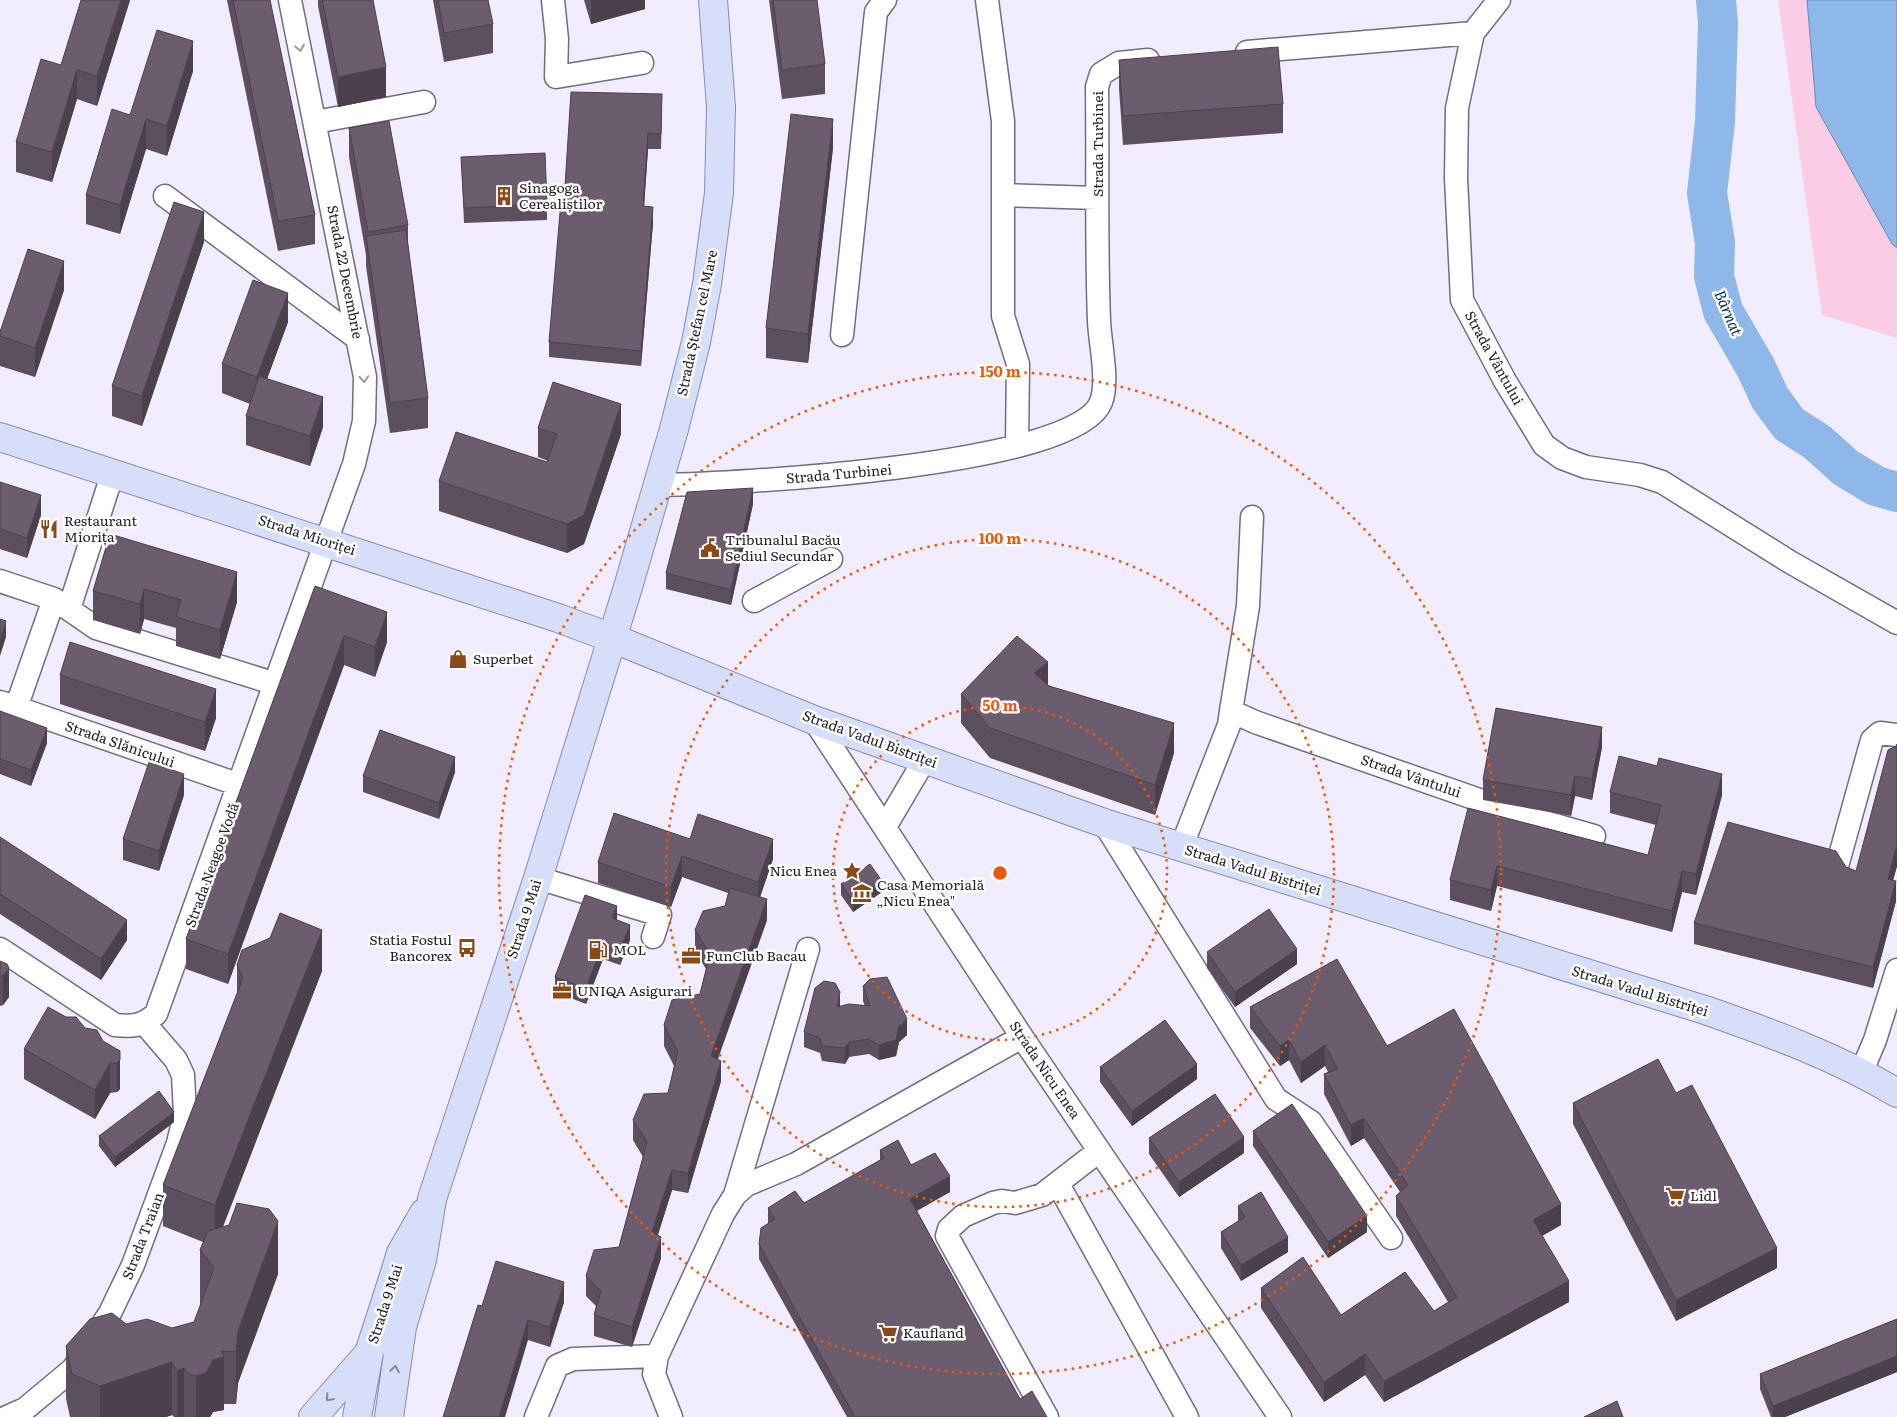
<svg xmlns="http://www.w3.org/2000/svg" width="1897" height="1417" viewBox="0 0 1897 1417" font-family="Literata,serif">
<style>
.green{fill:#facde5}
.water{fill:#8eb8e7;stroke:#6d8aad}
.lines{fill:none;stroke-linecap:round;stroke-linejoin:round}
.river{stroke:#8eb8e7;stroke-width:40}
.minor-casing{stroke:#726d81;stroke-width:25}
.major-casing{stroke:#868cad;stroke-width:30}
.minor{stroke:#fff;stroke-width:22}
.major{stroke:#d7defa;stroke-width:28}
.wall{fill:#5c505e}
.shaded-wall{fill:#4b414c}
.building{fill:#6b5d6d;stroke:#4b414c}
.oneway{stroke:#9b999d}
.oneway2{stroke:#85879b}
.ring{fill:none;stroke:#e8590c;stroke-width:2.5;stroke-dasharray:2.5 5}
.labels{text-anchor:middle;stroke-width:5;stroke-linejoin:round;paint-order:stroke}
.street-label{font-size:14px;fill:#201d26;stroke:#fff}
.poi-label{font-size:14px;fill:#201d26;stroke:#fff;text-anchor:start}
.water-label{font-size:15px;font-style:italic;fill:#002c56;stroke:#fff}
.centre{fill:#e8590c;stroke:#fff;stroke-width:2.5}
.ring-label{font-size:15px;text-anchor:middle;font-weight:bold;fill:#e8590c;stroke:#fff;stroke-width:5;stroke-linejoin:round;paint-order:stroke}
</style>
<rect width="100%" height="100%" fill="#f1ecff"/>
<path class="green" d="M1778 0H1897V338L1822 315Z"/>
<path class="water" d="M1807 0H1897V248L1892 244 1816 107Z"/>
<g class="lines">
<path class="river" d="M1716 0 1718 23 1715 122 1707 193 1715 243 1714 276 1723 311 1756 368 1770 398 1789 424 1817 442 1846 468 1876 486 1897 492"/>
<g class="minor-casing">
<path id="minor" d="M553 0 557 39 556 77 642 63
M987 0 1003 121V316L1018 364 1017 445
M1499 0 1473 33 1457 108 1456 178 1462 300 1505 381 1544 445 1562 458 1586 467 1640 475 1662 482 1790 562 1897 623
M1247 52 1473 33
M315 122 424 102
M1003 195 1097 198
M165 196 358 339
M842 335 876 12 885 0
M659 485C728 484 1077 467 1101 402 1109 381 1100 344 1099 321 1096 243 1098 165 1097 87L1101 74 1119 63 1148 60
M0 581 54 599 96 628 276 684
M754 601 831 559
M69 609 113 472
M0 702 240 785
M16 708 54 599
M1231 711 1248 606 1252 517
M814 720 1022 1037 1280 1417
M1104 823 1276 1099 1311 1122 1391 1238
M885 827 925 759
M1181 848 1229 725 1231 711 1255 722 1531 818 1594 836
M1836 870 1872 740 1880 733 1897 735
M538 878 660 915 653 937
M0 949 115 1025C133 1027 142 1026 156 1014L354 464 364 421 365 377 290 0
M1861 1073 1875 1040 1897 970
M1058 1184 1187 1417
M735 1195 808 949
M7 1417 25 1409 73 1369 110 1313 133 1265 178 1143 185 1114 183 1075 176 1060 145 1024
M536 1417 557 1366 573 1359 657 1356
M671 1417 654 1374 657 1356 723 1214 735 1195 746 1185 796 1164 1022 1037
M1047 1417 947 1236 949 1229 963 1216 993 1203 1002 1201 1015 1203 1042 1195 1099 1151"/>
</g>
<g class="major-casing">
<path id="major" d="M0 437 558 618 612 638 814 720 1104 823 1705 1010C1771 1033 1837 1057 1897 1093
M313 1417 368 1354
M357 1417 369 1353 393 1279 401 1253 424 1213
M389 1417 402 1327 422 1260 432 1199 538 878 628 587 674 429 696 342 707 284 719 193 721 107 713 0"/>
</g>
<use href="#minor" class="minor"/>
<use href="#major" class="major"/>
</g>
<path class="wall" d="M130 0 97 106 77 99 52 182 16 172V142L61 65Z
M227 0H270L315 215V244L278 251Z
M318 0H373L386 97 338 107 318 6Z
M433 0H488L493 24V53L444 62Z
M584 0H645V9L591 24Z
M769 0H817L825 64V94L782 99Z
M1119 60 1283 104V133L1123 145 1119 89Z
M193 71 167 156 146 149 120 234 86 224V195L130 115Z
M662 110 661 149H648L644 206 653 223 641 366 549 357V342L564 202Z
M349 128 408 225V244L428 398V428L390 433 366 266V255L349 157Z
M833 148 808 363 766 358V328Z
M461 157 547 204V220L464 223Z
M204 242 142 426 112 416V386Z
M64 290 35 377 0 366V332Z
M288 322 267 379 323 427 310 466 246 445V416L250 404 222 393V364Z
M538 428 621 434 584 544 567 553 439 511V481L547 462 548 461 538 457Z
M0 482 41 515 27 558 0 549Z
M753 504 731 605 666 589V573Z
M110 534 237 602 220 659 176 646V628L144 619 140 634 93 620V591Z
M315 586 387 642 375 677 344 665 228 984 186 969V939Z
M60 675 216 718 205 751 60 704Z
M1048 685 1174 753 1155 815 990 758 961 723V694Z
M0 711 47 743 31 786 0 774Z
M1897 744V866L1893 880 1896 901 1873 988 1694 944V923L1846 867 1856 871Z
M1602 747 1592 800 1575 796 1571 816 1483 800V780Z
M455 772 439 819 363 792V776Z
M1610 792 1722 795 1696 895 1682 892 1672 932 1497 886 1491 911 1450 900V880L1468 808 1648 855 1656 825 1610 813Z
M184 795 159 871 123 860V839Z
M0 837 127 940 101 980 0 914Z
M690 839 773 859 760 897 767 920 718 1059 721 1081 688 1193 672 1190 658 1235 661 1258 632 1347 594 1336V1315L596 1306 586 1296V1276L619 1247 643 1157 633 1140V1120L668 1093 674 1066 664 1046V1025L700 994 706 969 695 951V930L725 906 728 893 682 877 671 907 598 883V862Z
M841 884 882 892 853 912 841 895Z
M617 920 630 940 620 965 603 959 586 1004 555 992V977Z
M1207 952 1297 964 1235 1007 1207 968Z
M0 961 9 997 3 1005 0 1006Z
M237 965 322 971 223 1227 278 1274 238 1383 236 1404H224V1410L213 1412 210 1417H174L172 1415 166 1417H70L66 1399V1346L126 1324 172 1328 194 1322 201 1304 200 1303V1250L203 1242 163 1226V1185L237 993Z
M863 986 907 1035 899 1042 896 1056 879 1060 869 1054 849 1057 845 1064 822 1061 820 1053 804 1047V1032L840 1006H865L863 1001Z
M1250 1007 1387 1046 1561 1225 1542 1236 1569 1302 1384 1402 1365 1375 1324 1402 1261 1308V1288L1341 1315 1434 1311 1448 1302 1396 1216V1196L1400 1192 1364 1138 1351 1146 1324 1094V1074L1328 1072 1325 1066 1301 1083 1289 1060 1280 1066 1250 1028Z
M85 1028 103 1041 120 1051V1089L117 1092 110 1093 95 1119 24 1079V1049Z
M1100 1067 1197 1079 1132 1126 1100 1082Z
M1676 1093 1777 1268 1676 1321 1573 1124V1103Z
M174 1122 115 1167 99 1146V1136Z
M1253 1131 1367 1232 1328 1258 1253 1146Z
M1149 1138 1244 1153 1179 1197 1149 1154Z
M880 1150 911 1165 950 1192 917 1211 1020 1399 1047 1417H847L759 1259V1244L768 1224V1208L804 1203 880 1160Z
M1238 1206 1288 1252 1241 1281 1221 1248V1232L1238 1221Z
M564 1302 550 1347 528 1340 482 1306Z
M1897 1319V1372L1785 1417H1771L1760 1389V1374Z"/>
<path class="shaded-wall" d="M121 0H130L97 106V76Z
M591 0H645V9L591 24Z
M193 41V71L167 156V126Z
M386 67V97L338 107V77Z
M77 70V99L52 182V152Z
M146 119V149L120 234V205Z
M833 119V148L808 363V334Z
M648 133V149L643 222V206Z
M653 207V223L641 366V351Z
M204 212V242L142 426V396Z
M64 261V290L35 377V348Z
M288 293V322L257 406V377Z
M323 397V427L310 466V436Z
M621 404V434L584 544 567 553V524Z
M753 488V504L731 605V590Z
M41 495V515L27 558V538Z
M237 572V602L220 659V630Z
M144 589V619L140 634V604Z
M387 612V642L375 677V647Z
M6 621V637L0 656V640Z
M344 636V665L228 984V954Z
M1048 662V691L1034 673Z
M216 689V718L205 751V722Z
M1174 723V753L1155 815V785Z
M1602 727V747L1592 800V779Z
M47 728V743L31 786V770Z
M455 757V772L439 819V803Z
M184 774V795L159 871V851Z
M1722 774V795L1696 895V874Z
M1575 776V796L1571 816V795Z
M773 839V859L758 903V882Z
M1897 845V866L1888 899V879Z
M682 856V877L671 907V887Z
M1497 866V886L1491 911V890Z
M1682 871V892L1672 932V911Z
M882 881V892L853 912V901Z
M1896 881V901L1873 988V967Z
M767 899V920L711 1077V1056Z
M617 906V922L612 918Z
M127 920V940L101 980V959Z
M630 925V940L620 965V950Z
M322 930V971L215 1246V1205Z
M603 944V959L586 1004V988Z
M1297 949V964L1235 1007V992Z
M9 968V997L3 1005V976Z
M840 992V1008L837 1007Z
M907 1019V1035L899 1042 896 1056 879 1060V1045Z
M1289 1040V1060L1280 1066V1046Z
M849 1042V1057L845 1064V1048Z
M1325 1045V1066L1301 1083V1062Z
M120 1060V1089L117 1092V1063Z
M721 1061V1081L688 1193V1173Z
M110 1063V1093L95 1119V1090Z
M1197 1064V1079L1132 1126V1111Z
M174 1112V1122L115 1167V1157Z
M1364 1118V1138L1351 1146V1125Z
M1244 1137V1153L1179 1197V1182Z
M672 1170V1190L652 1252V1232Z
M950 1176V1192L910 1214V1199Z
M1561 1204V1225L1533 1241V1220Z
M1367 1216V1232L1328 1258V1242Z
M278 1221V1274L238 1383 236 1404V1352L238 1331Z
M661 1237V1258L632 1347V1327Z
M1288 1237V1252L1241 1281V1265Z
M1777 1248V1268L1676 1321V1300Z
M1569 1281V1302L1384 1402V1381Z
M564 1282V1302L550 1347V1327Z
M528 1320V1340L505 1417H499Z
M1365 1354V1375L1324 1402V1382Z
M1897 1356V1372L1785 1417H1773V1406Z
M224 1357V1410L213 1412 210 1417H196V1376L213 1360Z
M172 1362V1415L166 1417H100V1386Z
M184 1368V1417H177V1371Z"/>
<path class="building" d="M81 0H121L97 76 77 70 52 152 16 142 41 59 61 65Z
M233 0H270L315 215 278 221Z
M322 0H373L386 67 338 77Z
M438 0H488L493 24 444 33Z
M773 0H817L825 64 782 70Z
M157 30 193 41 167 126 146 119 120 205 86 195 112 109 130 115Z
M1278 47 1283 104 1123 116 1119 60Z
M571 92 662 94 661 134 648 133 643 206 653 207 641 351 549 342 561 201 564 202Z
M791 114 833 119 808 334 766 328Z
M389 121 408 225 368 232 349 128Z
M545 153 547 204 464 208 461 157Z
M174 202 204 212 142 396 112 386Z
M406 230 428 398 390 403 366 236Z
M28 249 64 261 35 348 0 336V332Z
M253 280 288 293 257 377 222 364Z
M259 376 323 397 310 436 246 416Z
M553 382 621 404 584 515 567 524 439 481 456 432 547 462 557 434 538 428Z
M0 482 41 495 27 538 0 529Z
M753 488 731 590 666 573 687 492Z
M110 534 237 572 220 630 176 617 181 600 144 589 140 604 93 591Z
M315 586 387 612 375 647 344 636 228 954 186 939Z
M0 619 6 621 0 640Z
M1017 636 1048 662 1034 673 1049 686 1174 723 1155 785 990 728 961 694Z
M70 642 216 689 205 722 60 675Z
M1496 708 1602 727 1592 779 1575 776 1571 795 1483 780Z
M0 711 47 728 31 770 0 759Z
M380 730 455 757 439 803 363 776Z
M1897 744V845L1888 879 1896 881 1873 967 1694 923 1728 822 1836 851 1846 867 1856 871 1888 750 1896 746Z
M1619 756 1657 766 1659 758 1722 774 1696 874 1682 871 1672 911 1497 866 1491 890 1450 880 1468 808 1648 855 1661 805 1610 792Z
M149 762 184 774 159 851 123 839Z
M614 813 690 839 698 814 773 839 758 882 682 856 671 887 598 862Z
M0 837 127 920 101 959 0 894Z
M870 864 882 881 853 901 841 884Z
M730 888 767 899 711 1056 721 1061 688 1173 672 1170 652 1232 661 1237 632 1327 594 1315 601 1291 586 1276 594 1250 619 1247 647 1142 633 1120 644 1094 668 1093 678 1051 664 1025 672 1000 700 994 710 954 695 930 703 911 725 906Z
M585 895 617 906 612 918 630 925 620 950 603 944 586 988 555 977Z
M1269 909 1297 949 1235 992 1207 952Z
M280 913 322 930 215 1205 163 1185 243 978 237 965 242 950 270 938Z
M1337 959 1387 1046 1454 1009 1561 1204 1533 1220 1569 1281 1384 1381 1365 1354 1324 1382 1261 1288 1303 1257 1341 1315 1405 1272 1434 1311 1457 1297 1396 1196 1408 1185 1364 1118 1351 1125 1324 1074 1338 1069 1325 1045 1301 1062 1289 1040 1280 1046 1250 1007Z
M0 961 7 964 9 968 3 976 0 977Z
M887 977 907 1019 899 1026 896 1040 879 1045 869 1039 849 1042 845 1048 822 1046 820 1038 804 1032 815 988 824 981 835 983 840 992 837 1007 849 1004 870 1006 863 986 870 979Z
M48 1007 66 1017H76L85 1028 97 1030 103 1041 120 1051V1060L117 1063H110L95 1090 24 1049Z
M1165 1020 1197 1064 1132 1111 1100 1067Z
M1658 1059 1676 1093 1692 1085 1777 1248 1676 1300 1573 1103Z
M159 1091 174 1112 115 1157 99 1136Z
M1215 1094 1244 1137 1179 1182 1149 1138Z
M1292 1104 1367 1216 1328 1242 1253 1131Z
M898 1140 911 1165 935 1153 950 1176 910 1199 1020 1399 1032 1391 1047 1417H855L759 1244 761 1228 775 1219 768 1208 795 1191 804 1203 884 1158 880 1150Z
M1261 1192 1288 1237 1241 1265 1221 1232 1245 1217 1238 1206Z
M237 1203 269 1209 278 1221 238 1331 236 1352 221 1351 224 1357 213 1360 206 1373 196 1376 188 1374 184 1368 177 1371 172 1362 100 1386 72 1374 66 1346 90 1319 112 1313 126 1324 147 1319 172 1328 194 1322 214 1268 200 1250 208 1231 229 1225Z
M496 1261 564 1282 550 1327 528 1320 499 1417H443L478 1305 482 1306Z
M1897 1319V1356L1773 1406 1760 1374Z
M1617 1401 1623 1417H1584Z"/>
<defs><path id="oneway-chevron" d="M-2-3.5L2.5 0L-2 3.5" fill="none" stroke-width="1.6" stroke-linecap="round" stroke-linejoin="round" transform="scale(1.25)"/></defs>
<g class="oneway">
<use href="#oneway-chevron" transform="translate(300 48) rotate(79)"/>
<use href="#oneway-chevron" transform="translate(364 379) rotate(86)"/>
</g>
<g class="oneway2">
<use href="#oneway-chevron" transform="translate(395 1369) rotate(-81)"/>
<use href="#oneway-chevron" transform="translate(329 1398) rotate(131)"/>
</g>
<g class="ring">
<circle cx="1000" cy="873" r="167"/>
<circle cx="1000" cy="873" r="334"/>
<circle cx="1000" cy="873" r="501"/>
</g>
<defs>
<g id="building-bare" transform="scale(1.5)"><path d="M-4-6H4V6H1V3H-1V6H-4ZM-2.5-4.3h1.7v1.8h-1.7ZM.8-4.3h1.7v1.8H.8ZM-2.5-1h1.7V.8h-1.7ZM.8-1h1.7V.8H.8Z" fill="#8a4915" stroke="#fff" stroke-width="2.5" paint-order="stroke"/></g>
<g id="restaurant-bare" transform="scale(1.5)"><path d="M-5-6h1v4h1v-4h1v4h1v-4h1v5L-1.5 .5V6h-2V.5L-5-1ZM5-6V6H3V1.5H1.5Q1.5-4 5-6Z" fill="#8a4915" stroke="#fff" stroke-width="2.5" paint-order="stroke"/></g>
<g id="civic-bare" transform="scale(1.5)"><path d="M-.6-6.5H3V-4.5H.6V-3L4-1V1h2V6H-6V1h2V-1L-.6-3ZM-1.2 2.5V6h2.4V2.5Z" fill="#8a4915" stroke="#fff" stroke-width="2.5" paint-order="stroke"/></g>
<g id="shop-bare" transform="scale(1.5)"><path d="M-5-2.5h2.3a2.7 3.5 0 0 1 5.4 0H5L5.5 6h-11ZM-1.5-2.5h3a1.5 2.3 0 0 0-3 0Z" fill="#8a4915" stroke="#fff" stroke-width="2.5" paint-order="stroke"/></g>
<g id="sight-bare" transform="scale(1.5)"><path d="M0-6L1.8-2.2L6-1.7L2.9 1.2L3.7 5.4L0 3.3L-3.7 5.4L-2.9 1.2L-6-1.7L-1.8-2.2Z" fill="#8a4915" stroke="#fff" stroke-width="2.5" paint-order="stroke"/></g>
<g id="museum-bare" transform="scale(1.5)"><path d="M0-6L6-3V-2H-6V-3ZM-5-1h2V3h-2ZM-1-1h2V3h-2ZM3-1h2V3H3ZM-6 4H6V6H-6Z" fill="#8a4915" stroke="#fff" stroke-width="2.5" paint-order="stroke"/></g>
<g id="bus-bare" transform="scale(1.5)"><path d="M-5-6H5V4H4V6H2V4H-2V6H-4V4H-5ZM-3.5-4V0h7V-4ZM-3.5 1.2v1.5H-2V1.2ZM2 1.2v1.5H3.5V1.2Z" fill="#8a4915" stroke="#fff" stroke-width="2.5" paint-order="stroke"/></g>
<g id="fuel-bare" transform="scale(1.5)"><path d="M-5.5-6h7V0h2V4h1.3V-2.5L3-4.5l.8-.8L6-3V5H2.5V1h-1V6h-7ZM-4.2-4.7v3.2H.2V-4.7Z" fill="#8a4915" stroke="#fff" stroke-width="2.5" paint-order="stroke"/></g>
<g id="office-bare" transform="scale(1.5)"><path d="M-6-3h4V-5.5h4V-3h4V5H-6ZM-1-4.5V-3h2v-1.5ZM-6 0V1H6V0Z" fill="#8a4915" stroke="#fff" stroke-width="2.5" paint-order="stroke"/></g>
<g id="supermarket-bare" transform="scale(1.5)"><path d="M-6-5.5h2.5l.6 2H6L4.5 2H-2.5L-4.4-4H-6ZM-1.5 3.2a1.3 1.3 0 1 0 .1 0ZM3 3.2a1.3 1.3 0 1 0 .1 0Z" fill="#8a4915" stroke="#fff" stroke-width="2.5" paint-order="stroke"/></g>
</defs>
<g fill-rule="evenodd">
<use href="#building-bare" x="504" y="196"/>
<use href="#restaurant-bare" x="49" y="529"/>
<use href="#civic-bare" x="710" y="548"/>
<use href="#shop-bare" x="458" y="659"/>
<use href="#sight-bare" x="852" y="871"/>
<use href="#museum-bare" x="862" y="893"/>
<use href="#bus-bare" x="467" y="948"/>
<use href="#fuel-bare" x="598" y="950"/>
<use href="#office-bare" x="691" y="956"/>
<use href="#office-bare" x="562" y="991"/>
<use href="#supermarket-bare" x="1675" y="1196"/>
<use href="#supermarket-bare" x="888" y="1333"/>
</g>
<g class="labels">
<g class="street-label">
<text transform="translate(1098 144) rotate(-90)" y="5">Strada Turbinei</text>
<text transform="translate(345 272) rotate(79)" y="5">Strada 22 Decembrie</text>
<text transform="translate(697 323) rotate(-78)" y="5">Strada Ștefan cel Mare</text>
<text transform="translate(1494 358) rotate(61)" y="5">Strada Vântului</text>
<text transform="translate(839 474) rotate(-5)" y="5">Strada Turbinei</text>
<text transform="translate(307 535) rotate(18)" y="5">Strada Mioriței</text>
<text transform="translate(870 739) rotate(20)" y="5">Strada Vadul Bistriței</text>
<text transform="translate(120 744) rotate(19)" y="5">Strada Slănicului</text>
<text transform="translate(1411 776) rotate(19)" y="5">Strada Vântului</text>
<text transform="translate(212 865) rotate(-70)" y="5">Strada Neagoe Vodă</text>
<text transform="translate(1253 870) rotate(17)" y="5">Strada Vadul Bistriței</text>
<text transform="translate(524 919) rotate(-72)" y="5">Strada 9 Mai</text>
<text transform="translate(1640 991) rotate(17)" y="5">Strada Vadul Bistriței</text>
<text transform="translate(1045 1070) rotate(56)" y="5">Strada Nicu Enea</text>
<text transform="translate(143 1236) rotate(-69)" y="5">Strada Traian</text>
<text transform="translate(385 1304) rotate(-72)" y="5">Strada 9 Mai</text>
</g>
<g class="poi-label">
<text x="519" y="193">Sinagoga<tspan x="519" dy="16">Cerealiștilor</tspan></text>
<text x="64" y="526">Restaurant<tspan x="64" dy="16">Miorița</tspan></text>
<text x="725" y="545">Tribunalul Bacău<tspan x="725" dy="16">Sediul Secundar</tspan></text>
<text x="473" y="664">Superbet</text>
<text x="837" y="876" text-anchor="end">Nicu Enea</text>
<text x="877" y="890">Casa Memorială<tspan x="877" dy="16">„Nicu Enea"</tspan></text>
<text x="452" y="945" text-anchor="end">Statia Fostul<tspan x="452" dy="16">Bancorex</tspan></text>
<text x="613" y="955">MOL</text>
<text x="706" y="961">FunClub Bacau</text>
<text x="577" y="996">UNIQA Asigurari</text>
<text x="1690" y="1201">Lidl</text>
<text x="903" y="1338">Kaufland</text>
</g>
<g class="water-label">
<text transform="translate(1728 313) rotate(67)" y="5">Bârnat</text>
</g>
</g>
<circle cx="1000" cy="873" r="8" class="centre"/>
<g class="ring-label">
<text x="1000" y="377">150 m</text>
<text x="1000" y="544">100 m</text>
<text x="1000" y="711">50 m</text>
</g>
</svg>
